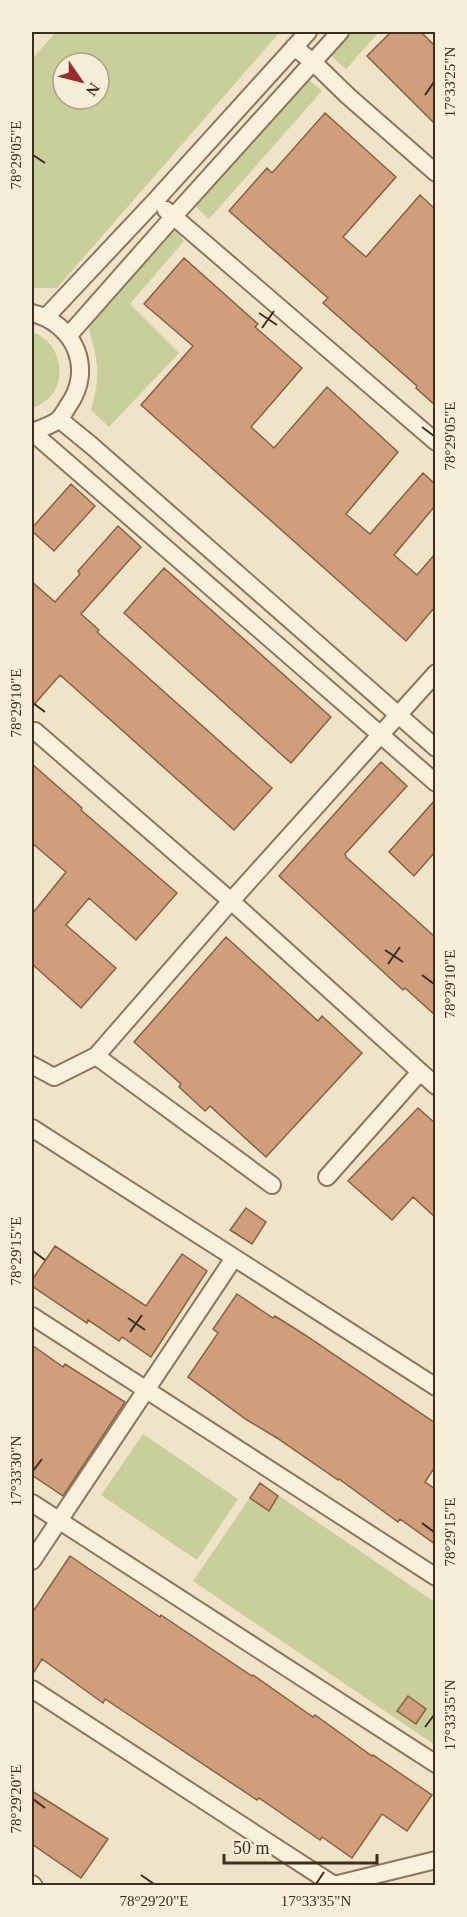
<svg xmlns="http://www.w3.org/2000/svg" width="467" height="1917" viewBox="0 0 467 1917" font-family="Georgia,serif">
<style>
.green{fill:#c9cf9b;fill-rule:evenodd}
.building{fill:#cf9f7d;stroke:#8d5f41;stroke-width:1.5}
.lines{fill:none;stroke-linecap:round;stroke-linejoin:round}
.street-casing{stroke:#8d765c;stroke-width:20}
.street{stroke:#faf1dc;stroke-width:16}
.ticks{fill:none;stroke:#3d2e20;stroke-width:2}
.neatline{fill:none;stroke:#3d2e20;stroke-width:2}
.ticks-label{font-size:15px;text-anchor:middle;fill:#3d2e20}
</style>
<rect width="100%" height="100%" fill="#f0e4c8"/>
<path class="green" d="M56 32H280L57 288H32V59ZM63 63H99V99H63Z
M350 32H379L346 69 330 55Z
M307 78 322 91 209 219 194 205Z
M172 227 184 241 130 304 179 353 109 427 91 410C102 372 97 359 87 322Z
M32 332C56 339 67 370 54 392 49 400 40 405 32 409Z
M143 1434 238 1499 197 1560 101 1495Z
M260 1483 435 1602V1745L193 1581Z"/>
<path class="building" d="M391 32H421L435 46V124L367 56Z
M325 113 396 177 343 237 366 257 420 195 435 209V405L416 388 417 386 323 303 328 298 229 211 267 168 272 173Z
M184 258 258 324 255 327 302 368 251 427 274 448 327 387 398 452 346 514 370 534 423 473 435 484V506L394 555 417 575 435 554V607L406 641 141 405 193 346 144 304Z
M71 484 95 506 54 551 32 531V528Z
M118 526 141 547 81 614 99 630 97 632 272 788 234 830 60 675 32 707V582L55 602 80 574 78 571Z
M164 568 331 717 291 763 124 613Z
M381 762 407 786 345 854 346 857 435 937V1015L405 988 403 990 279 876Z
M32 764 82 808 81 810 177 893 136 940 89 898 66 925 116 968 81 1008 32 964V914L66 872 32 843Z
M435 800V852L414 876 389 852Z
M226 937 318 1021 322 1016 362 1053 266 1157 210 1106 205 1111 179 1087 181 1084 134 1042Z
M418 1108 435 1123V1217L413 1197 392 1220 348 1181Z
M246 1208 266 1222 252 1244 230 1230Z
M55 1246 146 1306 182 1254 207 1271 151 1357 122 1337 119 1341 88 1320 87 1323 32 1286V1280Z
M237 1294 273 1318 275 1316 305 1335 435 1423V1467L425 1482 435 1489V1544L400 1519 398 1522 339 1479 338 1480 277 1438 247 1420 188 1377 218 1333 213 1329Z
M32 1345 63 1367 65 1364 125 1402 63 1496 32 1475Z
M260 1483 278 1496 269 1511 250 1498Z
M70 1556 160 1617 161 1615 252 1676 253 1675 313 1717 315 1715 372 1756 373 1755 432 1795 407 1831 382 1814 352 1858 322 1837 320 1840 259 1798 257 1800 105 1699 103 1703 42 1659 32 1675V1613Z
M408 1696 426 1709 416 1724 397 1711Z
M32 1791 108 1839 81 1878 32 1844Z"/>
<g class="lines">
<g class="street-casing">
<path id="street" d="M294 47 313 62 348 96 436 173
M166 210 436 442
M32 313C74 323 95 369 68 406 65 411 62 417 57 421 49 426 40 429 32 432
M47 316 155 201 308 32
M69 335 174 216 340 32
M59 419 92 446 436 748
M32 432 436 783
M35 731 231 901 436 1086
M96 1056 231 901 436 673
M32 1065 54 1077 96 1056 272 1185
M32 1128 436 1387
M327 1177 420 1072
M32 1316 436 1577
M32 1503 436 1764
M32 1561 234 1258
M32 1689 334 1885 436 1860
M32 1884 34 1886"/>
</g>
<use href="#street" class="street"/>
</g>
<path class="ticks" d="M425 95 434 82M33 155 45 163M259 313 277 325M262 328 274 311M422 427 434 436M33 703 45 712M385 950 403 962M388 964 400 947M422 975 434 984M33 1251 45 1260M128 1318 145 1330M130 1332 142 1315M33 1471 42 1459M422 1523 434 1532M425 1727 434 1715M33 1799 45 1808M141 1875 154 1884M316 1884 324 1872"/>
<rect width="467" height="1917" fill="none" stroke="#f7eed8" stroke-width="66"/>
<g transform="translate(81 81) rotate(125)"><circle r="28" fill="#f7eed8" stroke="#ada18e" stroke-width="1.5"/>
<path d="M0-4.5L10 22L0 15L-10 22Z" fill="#9e2a2b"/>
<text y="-9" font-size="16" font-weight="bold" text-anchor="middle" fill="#3d2e20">N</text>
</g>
<path d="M224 1854v9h153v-9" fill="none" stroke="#3d2e20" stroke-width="3"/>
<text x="233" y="1854" font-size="18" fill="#3d2e20" stroke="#f7eed8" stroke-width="4.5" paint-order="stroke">50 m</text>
<rect x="33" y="33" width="401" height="1851" class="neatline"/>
<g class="ticks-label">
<text transform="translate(450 82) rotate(-90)" y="5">17°33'25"N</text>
<text transform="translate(16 155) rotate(-90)" y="5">78°29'05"E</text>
<text transform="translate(450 436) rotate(-90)" y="5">78°29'05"E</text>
<text transform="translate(16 703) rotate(-90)" y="5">78°29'10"E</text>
<text transform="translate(450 984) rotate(-90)" y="5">78°29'10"E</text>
<text transform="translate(16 1251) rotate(-90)" y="5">78°29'15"E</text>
<text transform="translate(16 1471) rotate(-90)" y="5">17°33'30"N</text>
<text transform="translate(450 1532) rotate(-90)" y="5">78°29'15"E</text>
<text transform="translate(450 1715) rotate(-90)" y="5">17°33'35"N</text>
<text transform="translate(16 1799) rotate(-90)" y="5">78°29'20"E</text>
<text x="154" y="1906">78°29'20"E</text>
<text x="316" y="1906">17°33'35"N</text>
</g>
</svg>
